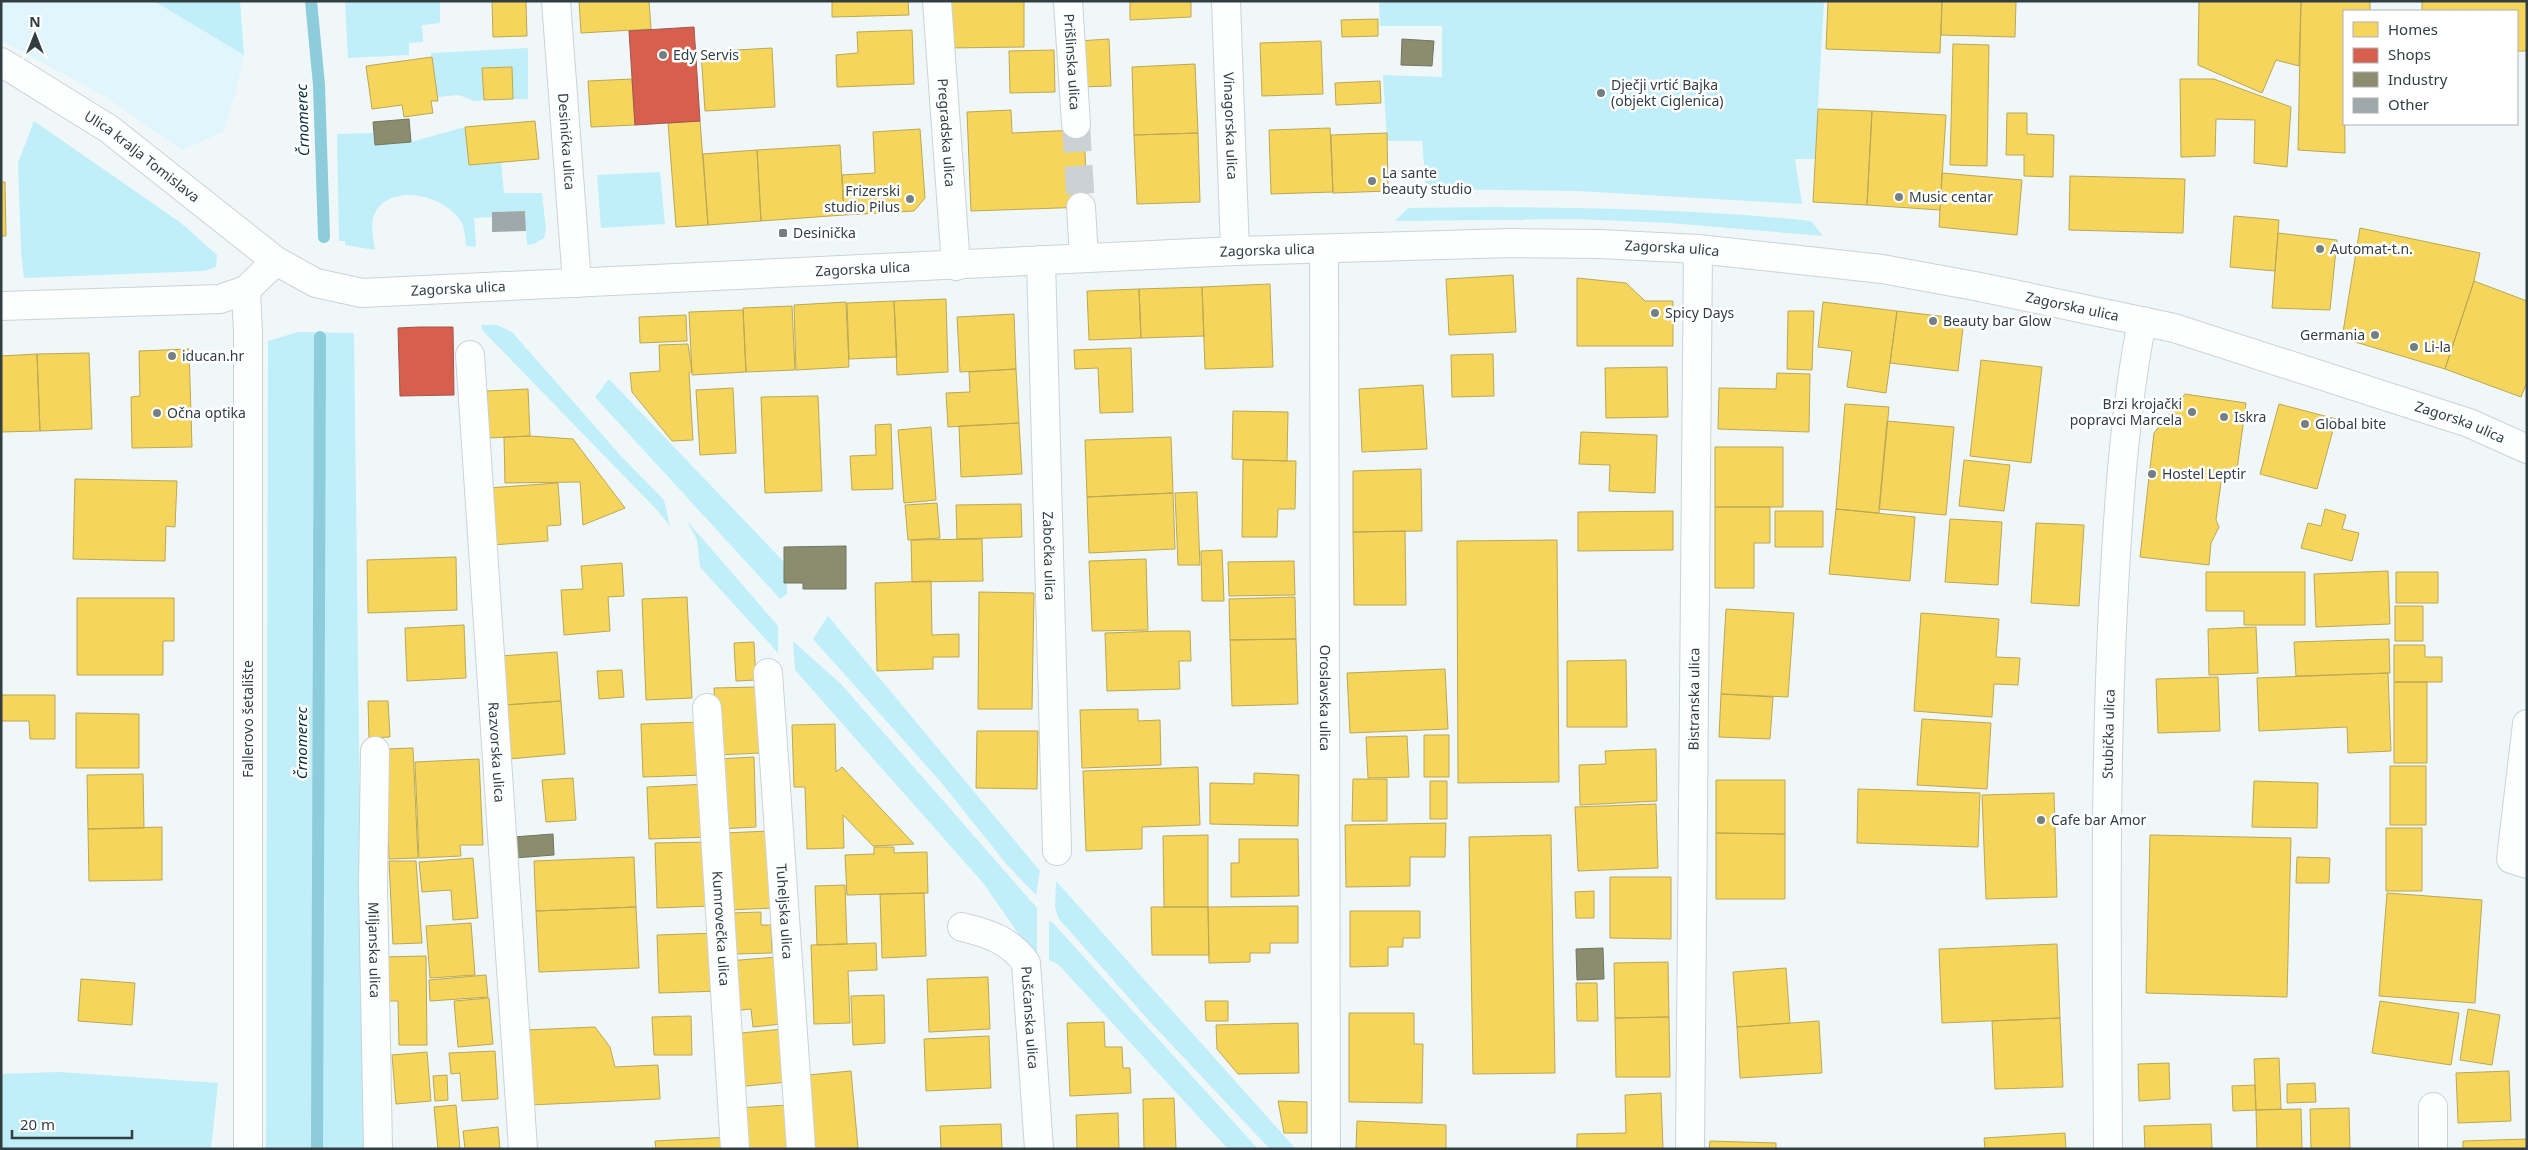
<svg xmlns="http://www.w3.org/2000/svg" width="2528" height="1150" viewBox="0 0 2528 1150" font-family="'Noto Sans',sans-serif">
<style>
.built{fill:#e0f6fc}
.green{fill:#c0eef9}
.homes{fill:#f6d55c;stroke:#bba854}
.shops{fill:#d6604d;stroke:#a4564a}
.industry{fill:#8c8c6e;stroke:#717561}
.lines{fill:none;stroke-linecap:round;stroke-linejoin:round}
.stream{stroke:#8dccda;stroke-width:12}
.building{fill:#9fa8aa}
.minor-tunnel{stroke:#cad2d5;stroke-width:28;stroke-dasharray:28 14;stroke-linecap:butt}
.minor-casing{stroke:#cad3d5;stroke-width:30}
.tertiary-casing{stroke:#cad3d5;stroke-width:30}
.minor{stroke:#fdfefe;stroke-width:28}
.tertiary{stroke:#fdfefe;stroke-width:28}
.poi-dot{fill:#747f83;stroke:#fff;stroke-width:2}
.labels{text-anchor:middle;stroke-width:5;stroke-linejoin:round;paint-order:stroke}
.poi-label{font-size:14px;fill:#313f43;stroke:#fff;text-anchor:start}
.street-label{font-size:14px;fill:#313f43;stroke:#fff}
.water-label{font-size:15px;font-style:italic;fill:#032f38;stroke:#fff}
</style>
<rect width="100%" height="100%" fill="#f0f7f9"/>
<path class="built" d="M1 1H154L244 55 237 87 223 132 182 150 106 97 1 40Z"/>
<path class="green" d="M154 1H240L244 55Z
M345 1H440V23L422 25 423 42 409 43V55L348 58Z
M1379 1H1824L1815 159H1795L1802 204 1577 191 1426 189 1422 141H1387L1383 75 1442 77V26H1380Z
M528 48V99H513L512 67 482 68 484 100 474 101 459 95 437 97 431 53Z
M34 121 181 223 217 255 216 267 204 271 24 278 21 251 18 163Z
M465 127 469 165 501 162 504 193H542L546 230 544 238 534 244 527 245 525 211 492 212V217L474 218 476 244 475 247 466 246C465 239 465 229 462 223 446 195 389 181 374 215 370 224 374 241 375 250L345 245V241H339L337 134 374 133 375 145 411 142Z
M660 172 665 224 601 228 597 175Z
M1495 207C1601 208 1706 210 1811 221L1823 236 1670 223 1574 219 1395 221 1408 208Z
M481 325H497L512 332 620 455 664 500 670 526 657 510 482 330Z
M298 332 354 333 364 1149H266L268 341Z
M609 379 784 562V583H787V594L780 599 595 397Z
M687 521 778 626V653L700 567 697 540Z
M828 616 1040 871 1036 895 1008 866 940 781 813 639Z
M793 641 841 684 1037 908V955L1031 952 984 884 795 670Z
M1056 881 1296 1149H1271L1267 1146 1152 1024 1059 919 1055 908Z
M1049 921 1053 923 1258 1149H1228L1058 964 1049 960Z
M59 1072 218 1083 211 1149H1V1074Z"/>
<path class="homes" d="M492 1H526L527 36 493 37Z
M579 1H649L651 29 581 33Z
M832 1H908L909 15 832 17Z
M947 1H1024V47L948 48Z
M1130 1H1191V17L1130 20Z
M1828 1H1942L1940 53 1826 49Z
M1942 1H2016L2015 37 1941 35Z
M2199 1H2301L2299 66 2276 60 2262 93 2198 65Z
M2301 1H2370V11H2344L2345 153 2298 150Z
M2422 1H2527V51H2517V11H2422Z
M1378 19V36L1342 37 1341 20Z
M912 30 914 84 837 87 836 55 858 53 857 32Z
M1109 39 1111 86 1080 87 1078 41Z
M1321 41 1323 94 1262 96 1260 43Z
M1953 44 1989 45 1987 166 1950 165Z
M772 48 775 107 705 111 701 52Z
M1054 50 1055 92 1010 93 1009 51Z
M432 57 438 101H431L433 113 404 117 402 105 372 109 366 66Z
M1195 64 1198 133 1134 135 1132 67Z
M512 67 513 99 484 100 482 68Z
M632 79 635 125 591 127 588 81Z
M2180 79H2214L2291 107 2287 167 2254 163 2255 120 2216 119 2215 156 2181 157Z
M1380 81 1381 103 1336 105 1335 83Z
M1818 109 1872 111 1867 205 1813 202Z
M1011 110 1012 133 1076 130 1084 123 1087 207 971 211 967 112Z
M1872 111 1946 115 1940 210 1867 205Z
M2007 113H2027V134L2054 135 2053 177 2024 176V155H2006Z
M535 121 539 159 469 165 465 127Z
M700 121 708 225 676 227 668 123Z
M1330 128 1333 192 1271 194 1269 130Z
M920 129 925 198 914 211 844 215 842 175 875 173 873 132Z
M1198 133 1200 202 1137 204 1134 135Z
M1387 133 1388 191 1333 193 1331 135Z
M840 145 844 215 761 221 757 150Z
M757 150 761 221 708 225 703 154Z
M1942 173 2022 180 2017 235 1939 227Z
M2070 176 2185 179 2183 233 2069 230Z
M1 182H5L6 236H1Z
M2234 216 2279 220 2275 271 2230 267Z
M2360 228 2480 253 2474 281 2445 369 2342 338Z
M2278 233 2337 240 2330 310 2272 308Z
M1513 275 1516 332 1449 335 1446 279Z
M1577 278 1626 283 1645 301H1673V346H1577Z
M2474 281 2527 301V382L2521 397 2445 369Z
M1270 284 1273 367 1205 369 1202 287Z
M1202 287 1204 336 1141 338 1139 289Z
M1139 289 1141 338 1089 340 1087 291Z
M946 299 948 372 897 375 894 301Z
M894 301 897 357 849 359 847 303Z
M846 302 849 367 796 370 794 305Z
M1823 302 1897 311 1886 393 1847 387 1852 351 1818 347Z
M792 306 795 370 746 372 743 308Z
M743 310 746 372 692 375 689 312Z
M1788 311H1814L1812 370 1787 369Z
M1897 311 1964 319 1958 371 1890 363Z
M1014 314 1016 369 960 372 957 317Z
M686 315 687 341 640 343 639 317Z
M688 344 692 371 689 373 693 440 672 441 632 392 630 373 660 371 659 345Z
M1131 348 1133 412 1100 413 1098 368 1075 369 1074 350Z
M189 349 192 447 132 448 131 397 140 396 139 351Z
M89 353 92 429 40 431 37 354Z
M37 354 40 431 1 432V356Z
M1493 354 1494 396 1452 397 1451 355Z
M1981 360 2042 367 2031 463 1970 456Z
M1667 367 1668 417 1606 418 1605 368Z
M1016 369 1019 423 948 427 946 393 970 392 969 372Z
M1777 373 1810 374 1809 432 1718 429 1719 388 1776 389Z
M1423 385 1427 449 1362 452 1359 389Z
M733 388 736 453 700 455 696 390Z
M528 389 530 436 489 438 487 391Z
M2185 394 2246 403 2236 477 2222 475 2216 520 2219 527 2211 543 2209 565 2140 557 2154 433Z
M818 396 822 491 765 493 761 397Z
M1845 404 1889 407 1879 513 1836 509Z
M2279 404 2336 419 2317 489 2260 474Z
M1233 411 1288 412 1287 461 1232 459Z
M1887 421 1954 427 1946 515 1879 509Z
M1019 423 1022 474 961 477 959 426Z
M891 424 893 489 852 490 850 456 876 455 875 425Z
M931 427 936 500 904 503 898 430Z
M1581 432 1657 435 1655 493 1609 491 1610 465 1579 464Z
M530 436 573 439 625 508 583 525 580 482 505 483 504 437Z
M1171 437 1173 493 1087 497 1085 440Z
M1715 447H1783V507H1715Z
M1243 460 1296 461 1295 509H1278L1277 537H1242Z
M1964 460 2010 465 2004 511 1959 506Z
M1421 469 1422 531 1353 532V471Z
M75 479 177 481 175 527 166 526 165 561 73 559Z
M558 483 561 525 547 526 548 541 492 545 488 488Z
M1197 492 1200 565H1178L1175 493Z
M1173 493 1175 549 1089 553 1087 497Z
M937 503 940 538 908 540 905 505Z
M1021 504 1022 537 957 539 956 505Z
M1715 507H1770V543H1754V588H1715Z
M1836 509 1915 517 1910 581 1829 574Z
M2325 509 2346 515 2342 529 2359 533 2352 561 2301 548 2308 523 2321 526Z
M1673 511V550L1578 551V512Z
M1775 511H1823V547H1775Z
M1950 519 2002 522 1998 585 1945 582Z
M2036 523 2084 525 2079 606 2031 603Z
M1405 531 1406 605H1354L1353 532Z
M982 539 983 581 912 582 911 540Z
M1557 540 1559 782 1458 783 1457 541Z
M1222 550 1224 601H1202L1201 551Z
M456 557 457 610 368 613 367 560Z
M1146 559 1148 630 1092 631 1089 561Z
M1294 561 1295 595 1229 596 1228 562Z
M622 563 624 596 608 597 610 631 564 635 561 590 583 589 581 566Z
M2388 571 2390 624 2316 627 2314 574Z
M2206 572H2305V625H2244V611H2206Z
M2396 572H2438V603H2396Z
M931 581 932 635 959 634V657H933V669L877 671 875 583Z
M979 592 1034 593 1032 709H978Z
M687 597 692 698 646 700 642 599Z
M1295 597 1296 639 1230 640 1229 599Z
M77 598H174V641H163V675H77Z
M2395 606H2423V641H2395Z
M1726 609 1794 613 1788 697 1721 694Z
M1921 613 1999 619 1996 657 2020 658 2018 685 1994 684 1992 717 1914 711Z
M464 625 466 678 407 681 405 628Z
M2256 627 2258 673 2209 675 2208 629Z
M1162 631H1190L1191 661H1179L1180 689 1107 691 1105 633Z
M1296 639 1298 704 1232 706 1230 640Z
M2389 639 2390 673 2296 676 2294 642Z
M754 642 756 680 736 681 734 643Z
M2394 645H2425V657H2442V682H2394Z
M557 652 561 701 505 705 500 656Z
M1626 660 1627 727H1567V661Z
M1445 669 1448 729 1350 733 1347 673Z
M622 670 624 697 599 699 597 671Z
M2388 673 2391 751 2348 753 2347 727 2259 731 2257 678Z
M2218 677 2220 731 2158 733 2156 679Z
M2394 682H2427V763H2394Z
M757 687 760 753 717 755 714 688Z
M1721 694 1773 697 1770 739 1719 737Z
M1 695H55V739H30L29 721H1Z
M368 701H388L390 737 369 738Z
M561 701 565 754 509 759 505 705Z
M1138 709V721L1160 720 1161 765 1082 768 1080 710Z
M76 713 139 714V768H76Z
M1922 719 1991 723 1987 789 1917 785Z
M702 722 704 775 643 777 641 724Z
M835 724 836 772 842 767 914 844 873 846 843 815 844 848 807 849 805 787H794L792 725Z
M977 731H1038L1037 789 976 788Z
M1424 735H1449V777H1424Z
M1407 736 1409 777 1368 778 1366 737Z
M413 748 418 858 389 859 385 749Z
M1656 749 1657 801 1580 805 1579 765 1606 764 1605 751Z
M754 757 756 827 719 829 717 759Z
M479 759 483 845H460L461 856 419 858 415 762Z
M2390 766H2426V825H2390Z
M1198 767 1200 825 1142 827V849L1086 851 1083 771Z
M1254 773 1299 775 1298 826 1210 824V783L1254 784Z
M143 774 144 828 88 829 87 775Z
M573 778 576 820 546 822 542 780Z
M1353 779H1387V821H1352Z
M1716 780H1785V834L1716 833Z
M1430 781H1447V819H1430Z
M2254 781 2318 783 2317 828 2252 827Z
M708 784 710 837 649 839 647 787Z
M1858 789 1980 793 1978 847 1857 843Z
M2054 793 2057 897 1986 899 1982 795Z
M1656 804 1658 868 1578 871 1575 807Z
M1446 823 1445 857H1410V886L1346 887 1345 825Z
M162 827V880L89 881 88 829Z
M2386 828H2422V891H2386Z
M769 831 774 908 729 910 725 833Z
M1716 833 1785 834V899H1716Z
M1208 835V907H1164L1163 836Z
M1551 835 1555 1073 1473 1074 1469 837Z
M2150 835 2291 838 2287 997 2146 993Z
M1239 839H1298L1299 896 1231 897V863H1239Z
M709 842 711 906 657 908 655 843Z
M874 847H894V853L927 852 928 893 847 895 845 855 874 854Z
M634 857 636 907 536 911 534 861Z
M2297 857 2330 858 2329 883H2296Z
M473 858 478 918 453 920 451 890 422 892 419 862Z
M389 861H416L422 943 393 944Z
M1610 877H1671V939L1610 938Z
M845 885 847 944 817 945 815 886Z
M1594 891V918H1576L1575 892Z
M924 893 926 956 882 958 880 894Z
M2387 893 2482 900 2475 1003 2379 996Z
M1298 906V943H1270V953H1250V962L1209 963 1208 907Z
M636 907 639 968 539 972 536 911Z
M1151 907H1208L1209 955H1152Z
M1350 911H1420V938H1403V947H1388V966L1350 967Z
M761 912V925H771L772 953 732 954 731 913Z
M471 923 475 975 430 978 426 926Z
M719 933 720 991 659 993 657 935Z
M876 943 877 970 848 971 850 1023 814 1024 811 945Z
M2057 944 2060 1018 1942 1023 1939 949Z
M426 956 427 1045H399L398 1001H382V957Z
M777 957 782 1024 753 1027 751 1009 733 1011 728 961Z
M1668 962 1669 1017 1615 1018 1614 963Z
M1786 968 1790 1023 1737 1027 1733 972Z
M486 975 488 997 430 1001 429 980Z
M988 977 990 1029 929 1032 927 979Z
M81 979 135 983 132 1025 78 1021Z
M1576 983H1597L1598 1021H1577Z
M884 995 885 1043 853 1045 851 996Z
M489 998 493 1044 458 1047 454 1001Z
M1205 1001H1228V1021H1206Z
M2380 1001 2459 1013 2451 1065 2372 1053Z
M2468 1009 2500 1015 2492 1065 2460 1060Z
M1349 1013H1414V1044H1423L1422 1103 1349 1102Z
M691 1016 692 1055H654L652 1017Z
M1669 1017 1670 1077H1616L1615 1018Z
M2060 1018 2063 1087 1995 1089 1992 1021Z
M1819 1021 1822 1073 1740 1078 1737 1027Z
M1104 1022 1105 1047H1122L1123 1068H1130L1131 1093 1070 1096 1067 1023Z
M1298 1023 1299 1073 1238 1074 1217 1049 1216 1025Z
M595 1027 610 1047 615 1067 658 1065 660 1099 530 1105 526 1030Z
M783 1029 788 1082 736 1087 731 1034Z
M989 1036 991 1088 926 1091 924 1039Z
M495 1051 498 1099 462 1101 460 1073 451 1074 449 1053Z
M427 1052 431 1101 396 1104 392 1055Z
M2279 1058 2281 1109 2256 1110 2254 1059Z
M2169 1063 2170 1099 2139 1101 2138 1064Z
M851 1071 858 1148 814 1149 808 1075Z
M2509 1071 2511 1121 2458 1123 2456 1073Z
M447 1075 448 1100 435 1101 433 1076Z
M2315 1083 2316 1102 2287 1103V1084Z
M2255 1085 2256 1110 2233 1111 2232 1086Z
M1661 1093 1663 1149H1577V1134L1626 1133 1625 1095Z
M1174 1098 1176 1149H1144L1143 1099Z
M1278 1101 1307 1102V1133H1284Z
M456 1105 460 1149H438L434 1107Z
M788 1105 791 1149H741L738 1108Z
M2349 1108 2350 1149H2311L2310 1109Z
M2301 1109 2302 1149H2257L2256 1110Z
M1118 1113 1119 1149H1077L1076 1115Z
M1357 1121 1446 1125V1149H1356Z
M1001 1124 1002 1149H941L940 1126Z
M2211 1124 2212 1149H2145L2144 1126Z
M498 1127 500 1149H465L463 1131Z
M2065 1133 2066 1149H1985L1984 1138Z
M730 1137 731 1149H656L655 1141Z
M2527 1139V1149H2463V1141Z
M1710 1141 1776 1143V1149H1709Z"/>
<path class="shops" d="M694 27 700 121 635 125 629 31Z
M419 327H453L454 395 400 396 398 328Z"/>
<path class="industry" d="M1402 39 1434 41 1432 66 1401 65Z
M409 119 411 142 375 145 373 122Z
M846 546V589H803V583H784V547Z
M553 834 554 855 514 858 513 837Z
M1603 948 1604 979 1577 980 1576 949Z"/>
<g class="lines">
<path class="stream" d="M311 1 319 85 324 237
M317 1149 320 337"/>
</g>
<path class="building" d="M525 211 526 231 492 232V212Z"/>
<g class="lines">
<path class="minor-tunnel" d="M1076 124 1081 207"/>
<g class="minor-casing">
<g id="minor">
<path id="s1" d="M556 1 577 283"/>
<path id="s2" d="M937 1 956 266"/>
<path id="s3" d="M1068 1 1076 124"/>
<path id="s4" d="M1226 1 1235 251"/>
<path d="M1081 207 1084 257"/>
<path id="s5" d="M1324 249 1326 1148"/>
<path id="s6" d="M1041 260 1057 851"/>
<path d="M246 290 248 333V1149"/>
<path d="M1 306 220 299 246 290 276 261"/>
<path id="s7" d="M470 355 523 1149"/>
<path id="s8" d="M768 673 801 1149"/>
<path id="s9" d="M707 708 735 1149"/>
<path d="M2527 724 2511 859 2527 864"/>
<path id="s10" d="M375 751 373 885 378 1149"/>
<path id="s11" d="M962 927C987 933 1010 940 1026 963L1039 1149"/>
<path id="s12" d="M1690 1149 1698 249"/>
<path d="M2433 1149V1107"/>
</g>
</g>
<g class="tertiary-casing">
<g id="tertiary">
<path id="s13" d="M1 62 109 129 276 261 316 283 362 293 1235 251 1511 243 1600 244 1698 249 1882 269 1980 287 2174 328 2469 423 2527 449"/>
<path id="s14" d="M2108 1149C2107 968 2104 787 2113 607 2118 511 2124 414 2142 321"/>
</g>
</g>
<use href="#minor" class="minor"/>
<use href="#tertiary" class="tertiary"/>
</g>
<g class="poi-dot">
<circle cx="663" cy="55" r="5"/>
<circle cx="1601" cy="93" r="5"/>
<circle cx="1372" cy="181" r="5"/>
<circle cx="1899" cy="197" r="5"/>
<circle cx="910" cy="199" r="5"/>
<rect x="778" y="228" width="10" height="10" rx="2.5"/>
<circle cx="2320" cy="249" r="5"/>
<circle cx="1655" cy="313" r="5"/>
<circle cx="1933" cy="321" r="5"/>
<circle cx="2375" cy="335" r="5"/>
<circle cx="2414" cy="347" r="5"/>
<circle cx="172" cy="356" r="5"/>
<circle cx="2192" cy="412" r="5"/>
<circle cx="157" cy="413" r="5"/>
<circle cx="2224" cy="417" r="5"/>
<circle cx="2305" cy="424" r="5"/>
<circle cx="2152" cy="474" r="5"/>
<circle cx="2041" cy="820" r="5"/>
</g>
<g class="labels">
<g class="poi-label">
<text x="673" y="60">Edy Servis</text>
<text x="1611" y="90">Dječji vrtić Bajka<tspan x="1611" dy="16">(objekt Ciglenica)</tspan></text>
<text x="1382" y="178">La sante<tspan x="1382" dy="16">beauty studio</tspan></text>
<text x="900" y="196" text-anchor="end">Frizerski<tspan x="900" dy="16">studio Pilus</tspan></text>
<text x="1909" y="202">Music centar</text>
<text x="793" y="238">Desinička</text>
<text x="2330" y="254">Automat-t.n.</text>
<text x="1665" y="318">Spicy Days</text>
<text x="1943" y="326">Beauty bar Glow</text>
<text x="2365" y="340" text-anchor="end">Germania</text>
<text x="2424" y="352">Li-la</text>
<text x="182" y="361">iducan.hr</text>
<text x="2182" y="409" text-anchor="end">Brzi krojački<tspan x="2182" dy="16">popravci Marcela</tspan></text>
<text x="167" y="418">Očna optika</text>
<text x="2234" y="422">Iskra</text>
<text x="2315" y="429">Global bite</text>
<text x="2162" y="479">Hostel Leptir</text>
<text x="2051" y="825">Cafe bar Amor</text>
</g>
<g class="street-label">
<text dy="5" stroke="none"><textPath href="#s3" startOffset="61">Prišlinska ulica</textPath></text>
<text dy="5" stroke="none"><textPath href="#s4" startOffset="125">Vinagorska ulica</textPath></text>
<text dy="5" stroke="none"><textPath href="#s2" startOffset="132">Pregradska ulica</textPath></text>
<text dy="5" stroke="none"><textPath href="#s1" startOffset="141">Desinićka ulica</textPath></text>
<text dy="5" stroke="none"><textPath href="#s13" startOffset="170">Ulica kralja Tomislava</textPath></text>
<text dy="5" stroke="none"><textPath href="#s13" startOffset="1744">Zagorska ulica</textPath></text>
<text dy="5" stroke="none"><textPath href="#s13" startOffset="1339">Zagorska ulica</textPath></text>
<text dy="5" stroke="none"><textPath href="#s13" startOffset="934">Zagorska ulica</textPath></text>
<text dy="5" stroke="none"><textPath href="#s13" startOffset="529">Zagorska ulica</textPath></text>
<text dy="5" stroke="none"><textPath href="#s13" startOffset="2149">Zagorska ulica</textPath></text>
<text dy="5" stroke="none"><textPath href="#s13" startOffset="2554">Zagorska ulica</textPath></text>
<text dy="5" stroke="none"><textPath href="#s6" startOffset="296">Zabočka ulica</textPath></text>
<text dy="5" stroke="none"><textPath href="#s5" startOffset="449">Oroslavska ulica</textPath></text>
<text dy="5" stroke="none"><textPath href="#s12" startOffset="450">Bistranska ulica</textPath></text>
<text transform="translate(248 719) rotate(-90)" y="5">Fallerovo šetalište</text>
<text dy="5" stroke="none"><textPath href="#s14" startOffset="415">Stubička ulica</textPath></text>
<text dy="5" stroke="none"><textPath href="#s7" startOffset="398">Razvorska ulica</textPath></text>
<text dy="5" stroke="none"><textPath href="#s8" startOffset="239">Tuheljska ulica</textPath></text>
<text dy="5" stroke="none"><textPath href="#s9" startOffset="221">Kumrovečka ulica</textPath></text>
<text dy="5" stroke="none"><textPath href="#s10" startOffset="199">Miljanska ulica</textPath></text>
<text dy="5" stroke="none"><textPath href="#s11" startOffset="130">Pušćanska ulica</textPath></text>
</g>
<g class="water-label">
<text transform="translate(303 120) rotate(-92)" y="5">Črnomerec</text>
<text transform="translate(302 743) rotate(-90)" y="5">Črnomerec</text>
</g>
</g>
<rect width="2528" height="1150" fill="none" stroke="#313f43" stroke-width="5"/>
<rect x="2343" y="10" width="175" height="115" fill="#ffffff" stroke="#adb2b4"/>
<rect x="2353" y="22" width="25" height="15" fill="#f6d55c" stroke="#adb2b4"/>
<text x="2388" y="35" font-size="15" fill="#313f43">Homes</text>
<rect x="2353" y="48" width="25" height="15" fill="#d6604d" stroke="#adb2b4"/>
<text x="2388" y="60" font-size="15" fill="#313f43">Shops</text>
<rect x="2353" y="72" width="25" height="15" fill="#8c8c6e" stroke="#adb2b4"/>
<text x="2388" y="85" font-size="15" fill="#313f43">Industry</text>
<rect x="2353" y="98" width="25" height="15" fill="#9fa8aa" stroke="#adb2b4"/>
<text x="2388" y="110" font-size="15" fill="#313f43">Other</text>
<g transform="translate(35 35)" stroke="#ffffff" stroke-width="4" paint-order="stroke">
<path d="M0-4L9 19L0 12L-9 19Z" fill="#313f43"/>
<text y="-8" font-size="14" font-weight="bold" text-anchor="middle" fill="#313f43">N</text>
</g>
<path d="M12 1130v8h120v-8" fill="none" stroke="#313f43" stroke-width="2.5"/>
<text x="20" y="1130" font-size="15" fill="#313f43" stroke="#ffffff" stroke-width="4" paint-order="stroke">20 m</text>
</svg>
